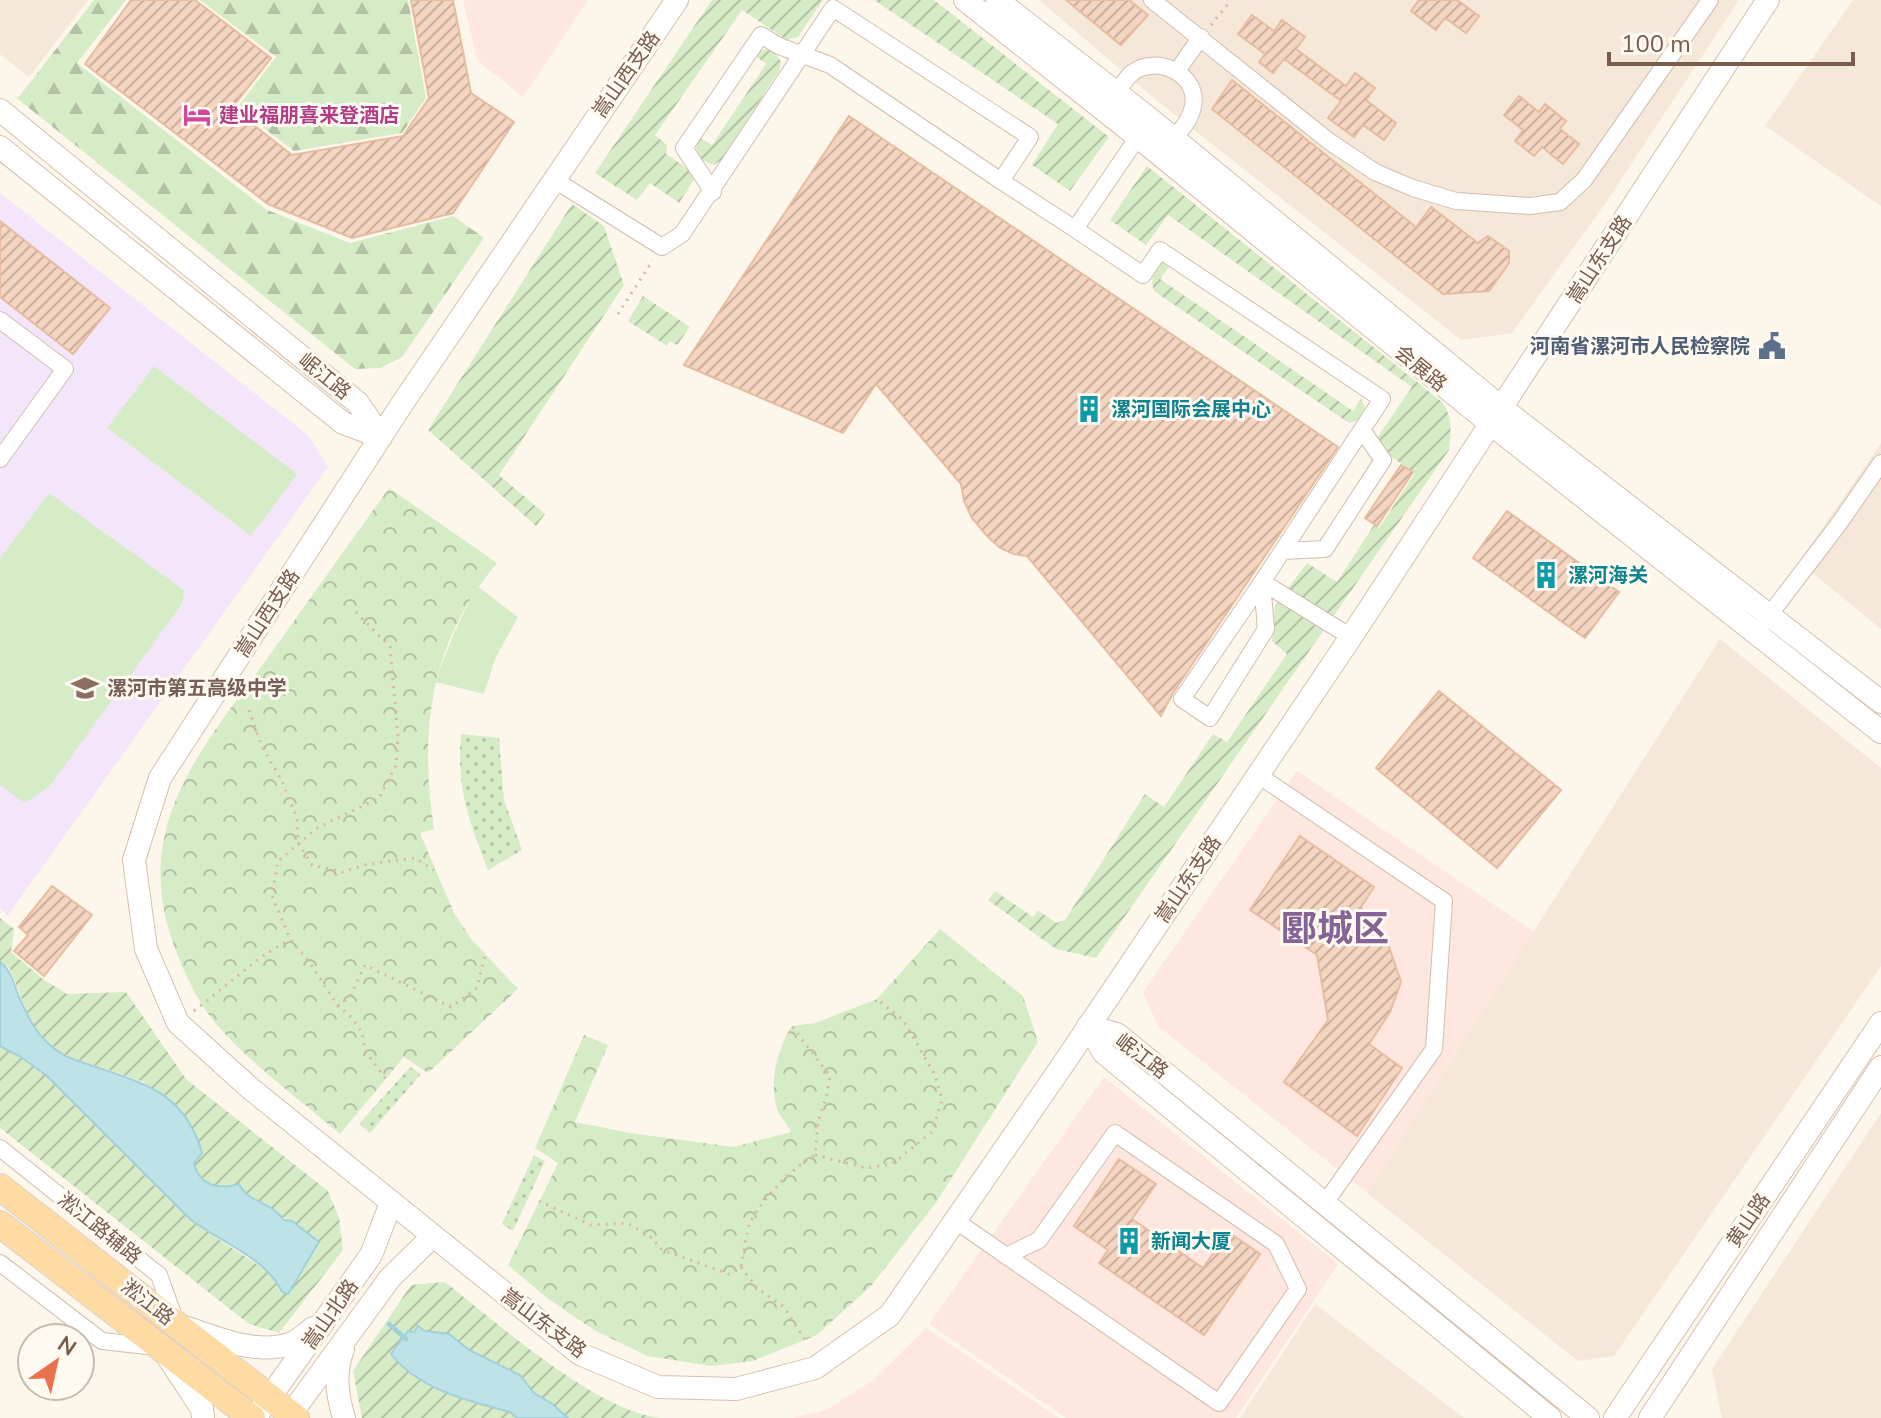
<svg xmlns="http://www.w3.org/2000/svg" width="1881" height="1418" viewBox="0 0 1881 1418" font-family="'Nunito Sans','Noto Sans SC',sans-serif">
<style>
.residential{fill:#f5e8d8}
.commercial{fill:#fde7de}
.education{fill:#f3e6fa}
.grass{fill:url(#grass-dots)}
.forest{fill:url(#forest-firs)}
.park{fill:url(#park-crowns)}
.garden{fill:url(#garden-furrows)}
.pitch{fill:#d6ecc7}
.water{fill:#bde2e8;stroke:#a3d1da;stroke-width:2}
.lines{fill:none;stroke-linecap:round;stroke-linejoin:round}
.stream{stroke:#a3d1da;stroke-width:5}
.building{fill:url(#building-hatch);stroke:#e7bca0;stroke-width:2}
.street-casing{stroke:#d1beae;stroke-width:18}
.secondary-casing{stroke:#d6c0ae;stroke-width:24}
.primary-casing{stroke:#dad1cd;stroke-width:28}
.path{stroke:#d9b8a3;stroke-width:3;stroke-dasharray:2 6;stroke-linecap:butt}
.street{stroke:#fff;stroke-width:16}
.secondary{stroke:#fff;stroke-width:22}
.primary{stroke:#fddba2;stroke-width:26}
.labels{text-anchor:middle;stroke-width:6;stroke-linejoin:round;paint-order:stroke}
.street-label{font-size:20px;fill:#7a5c4c;stroke:#fffaf1}
.hotel-label{font-size:20px;font-weight:bold;fill:#b23c85;stroke:#fffaf1;text-anchor:start}
.service-label{font-size:20px;font-weight:bold;fill:#4e5e75;stroke:#fffaf1;text-anchor:end}
.culture-label{font-size:20px;font-weight:bold;fill:#0d838f;stroke:#fffaf1;text-anchor:start}
.education-label{font-size:20px;font-weight:bold;fill:#785e54;stroke:#fffaf1;text-anchor:start}
.town-label{font-size:36px;font-weight:bold;fill:#856495;stroke:#fffaf1}
</style>
<defs>
<pattern id="grass-dots" width="8" height="8" patternUnits="userSpaceOnUse" patternTransform="scale(2)"><rect width="8" height="8" fill="#d6ecc7"/><path d="M2 2h.1M6 6h.1" fill="none" stroke="#b3c2a4" stroke-width="1.8" stroke-linecap="round"/></pattern>
<pattern id="forest-firs" width="22" height="20" patternUnits="userSpaceOnUse" patternTransform="scale(2)"><rect width="22" height="20" fill="#d6ecc7"/><path d="M5 1l3.5 6h-7zM16 11l3.5 6h-7z" fill="#b3c2a4"/></pattern>
<pattern id="park-crowns" width="20" height="18" patternUnits="userSpaceOnUse" patternTransform="scale(2)"><rect width="20" height="18" fill="#d6ecc7"/><path d="M2 6a3 3 0 1 1 6 0M12 15a3 3 0 1 1 6 0" fill="none" stroke="#b3c2a4"/></pattern>
<pattern id="garden-furrows" width="10" height="10" patternUnits="userSpaceOnUse" patternTransform="scale(2)"><rect width="10" height="10" fill="#d6ecc7"/><path d="M-1 1l2-2M0 10L10 0M9 11l2-2" fill="none" stroke="#b3c2a4"/></pattern>
<pattern id="building-hatch" width="6" height="6" patternUnits="userSpaceOnUse" patternTransform="scale(2)"><rect width="6" height="6" fill="#f4d5c1"/><path d="M-1 1l2-2M0 6l6-6M5 7l2-2" fill="none" stroke="#cbb09f"/></pattern>
</defs>
<rect width="100%" height="100%" fill="#fdf6ea"/>
<path class="residential" d="M0 0H88L29 77 0 54Z
M1039 0H1739L1607 201 1512 333 1461 340 1160 103Z
M1853 0H1881V206L1765 126Z
M1881 443V629L1799 562Z
M1720 639 1881 768V966L1614 1356 1578 1361 1367 1193Z
M1881 1113V1418H1722L1712 1369Z
M1315 1304 1464 1418H1240Z"/>
<path class="commercial" d="M463 0H588L523 97 477 60Z
M1297 771 1534 932 1367 1193 1158 1026 1143 992Z
M1104 1077 1338 1264 1236 1418H1066L929 1324Z
M926 1328 1059 1418H791L826 1410 872 1381Z"/>
<path class="education" d="M0 193 309 436 328 467 8 915 0 908Z"/>
<path class="grass" d="M461 734 499 738 504 800 522 850 488 870C469 821 456 788 461 734Z
M410 1067 421 1074 370 1133 359 1124Z
M534 1155 545 1161 513 1231 502 1224Z"/>
<path class="forest" d="M94 0H126L77 63 267 210 350 243 453 216 484 238 402 357 380 368 355 369 14 96 18 98Z
M200 0H408L426 98 402 133 294 151 237 108 276 57Z"/>
<path class="park" d="M389 488 497 563C430 642 419 730 434 829L420 833 454 913 472 940 518 989 428 1073 404 1057 340 1134C299 1099 253 1066 217 1025 199 1004 186 977 176 951 128 828 201 750 269 656 309 600 349 544 389 488Z
M940 929 1023 996 1038 1042 935 1204 871 1286 817 1335 753 1361 712 1366 647 1356 594 1330 547 1298 508 1265 558 1163 535 1148 584 1035 608 1045 575 1122 630 1133 733 1147 791 1132C788 1125 781 1118 778 1111 768 1084 777 1049 792 1026L815 1023 877 999Z"/>
<path class="garden" d="M712 0H823L798 37 787 40 742 10 655 135 667 145 666 154 697 175 679 203 650 183 637 200 595 173Z
M874 0H934L1109 137 1070 191 1032 165 1058 124Z
M765 49 776 54 781 62 779 71 721 160 714 165 701 160 696 148 699 137 712 145 766 64 753 54Z
M1147 166 1442 402C1453 418 1451 431 1449 450L1096 958 1056 949 988 900 995 891 1033 917 1038 910 1056 923 1065 920 1145 794 1164 807 1213 734 1227 742 1287 654 1272 641 1275 606 1307 563 1337 582 1374 525 1379 528 1415 473 1381 450 1377 438 1412 387 1168 215 1146 245 1110 220Z
M572 204 604 226 624 285 499 475 545 514 536 526 428 430Z
M1162 262 1171 264 1160 279 1353 411 1361 399 1365 407 1362 419 1349 423 1154 291C1150 278 1153 272 1162 262Z
M643 296 690 327 677 345 670 341 667 346 628 321Z
M0 918 14 929 11 952 43 979 67 994 126 992 186 1079 328 1191 339 1218 343 1250 279 1333 249 1324 0 1128V1046L21 1057 47 1076 190 1219C218 1241 249 1257 277 1279L319 1243 262 1202 211 1185 196 1172 194 1164 144 1082 60 1054 35 1032 10 969 0 962Z
M445 1282C496 1322 598 1413 661 1418H568L498 1364 469 1350 449 1334 425 1331 462 1399 510 1412 517 1418H362L353 1371 411 1285Z"/>
<path class="pitch" d="M154 366 297 474 251 536 107 428Z
M49 493 184 590 182 604 49 787 25 803 0 785V558Z
M477 586 518 617 495 659 484 694 435 682 454 633Z"/>
<path class="water" d="M0 962C13 972 13 984 20 999 29 1020 39 1039 59 1052 68 1059 82 1062 93 1066 146 1084 185 1093 202 1153L194 1163C199 1186 220 1190 239 1184 248 1203 272 1202 284 1220L292 1221 319 1242 288 1294 282 1292C268 1259 218 1241 190 1219L47 1076 21 1057 0 1046Z
M418 1326 425 1331 449 1334 469 1350 520 1375 534 1393 551 1403 568 1418H517L510 1412C468 1401 418 1389 391 1354L408 1331 414 1332Z"/>
<g class="lines">
<path class="stream" d="M389 1324 406 1339"/>
</g>
<path class="building" d="M131 0H195L271 58 232 108 292 155 403 136 429 98 411 0H453L471 93 514 122 453 213 352 238 268 204 85 64Z
M1066 0H1129L1148 15 1121 45Z
M1419 0H1457L1479 16 1466 33 1445 18 1436 30 1411 11Z
M1252 15 1274 31 1282 20 1305 37 1296 49 1346 86 1355 73 1375 88 1366 100 1396 123 1384 140 1363 125 1354 137 1328 118 1341 101 1284 59 1273 73 1259 62 1265 54 1238 34Z
M1232 80 1416 227 1431 207 1478 243 1488 236 1509 251V263L1489 291 1443 294 1212 109Z
M1519 96 1539 112 1545 104 1566 121 1560 129 1579 144 1563 164 1542 147 1534 156 1515 141 1523 130 1504 115Z
M849 116 1338 447 1173 693 1161 716 1027 556 1014 554 1000 548 987 536 972 518 964 501 961 484 876 384 843 433 684 365Z
M0 221 110 308 73 354 0 297Z
M1401 465 1413 472 1377 526 1365 518Z
M1507 511 1619 592 1585 638 1473 558Z
M1439 691 1561 790 1497 868 1376 768Z
M1300 836 1374 887 1361 907 1388 944 1401 982 1390 1012 1369 1044 1402 1068 1357 1136 1284 1082 1328 1020 1317 955 1250 910Z
M52 886 92 915 44 976 14 951 28 935 19 927Z
M1119 1159 1156 1184 1132 1219 1203 1268 1228 1232 1260 1254 1204 1335 1099 1263 1108 1250 1074 1226Z"/>
<g class="lines">
<g class="street-casing">
<path id="street" d="M1152 0 1330 142 1375 172 1413 188 1456 201 1530 206 1560 202 1584 180 1710 0
M1177 71 1201 37
M1116 93C1121 87 1126 78 1132 73 1156 54 1200 74 1193 107 1190 120 1182 129 1173 139
M553 179 662 247 682 234 833 8 1030 137 1001 181 1075 229 1138 137
M713 192 684 148 761 35 779 46 830 65 1001 181
M1075 229 1143 275 1160 250 1382 399 1262 582 1351 637
M0 320 65 369 0 459
M1282 551 1325 549 1383 460 1362 430
M1262 582 1266 629 1210 718 1182 699Z
M1764 622 1838 525 1881 463
M1258 775 1444 901 1434 1049 1325 1203
M0 1148 159 1275 176 1323
M956 1221 1219 1403 1298 1289 1276 1244 1115 1133 1039 1240 1006 1256
M0 1263 102 1341 156 1347"/>
</g>
<g class="secondary-casing">
<path id="secondary" d="M677 0 402 404 160 778 134 860 146 949 178 1023 251 1089 580 1354 658 1387 736 1389 815 1368 890 1315 1064 1063 1351 637 1768 0
M965 0 1138 137 1491 424 1881 732
M997 0 1150 119 1502 408 1881 702
M0 110 358 403 381 437
M0 147 343 423 381 437
M1088 1026 1117 1034 1588 1418
M1088 1026 1104 1053 1550 1418
M187 1328C218 1338 259 1356 292 1343 299 1340 307 1333 313 1328
M343 1349C334 1373 337 1395 344 1418
M169 1359 202 1409 203 1418
M255 1418 371 1255 391 1203
M288 1418 390 1278 433 1236
M1615 1418 1881 1023
M1650 1418 1881 1067"/>
</g>
<g class="primary-casing">
<path id="primary" d="M0 1187 296 1418
M0 1224 252 1418"/>
</g>
<path class="path" d="M1211 25 1231 0
M618 314 653 260
M356 612 390 647 398 736 396 765 379 798 317 828 278 861 272 896 290 939 310 963 338 1006 350 1016 362 1032 365 1051 386 1079
M249 710 262 747 281 779 297 818 298 843 312 865 342 872 368 864 415 858 434 870
M338 1006 351 995 365 965 451 1007 477 988 485 955
M194 1011 261 957 290 939
M815 1155 866 1168 892 1164 932 1132 942 1100 935 1075 903 1020 877 999
M539 1201 591 1225 627 1223 650 1236 662 1250 729 1274 741 1267C744 1253 745 1236 750 1223 760 1201 794 1166 815 1155L818 1122 827 1094 830 1076 792 1026
M741 1267 756 1287 784 1307 805 1340"/>
<use href="#street" class="street"/>
<use href="#secondary" class="secondary"/>
<use href="#primary" class="primary"/>
</g>
<defs>
<g id="hotel-bare" transform="scale(2.16)"><path d="M-6-4.5h1.5V1H6V5H4.5V3h-9V5H-6ZM-4 0a1.8 1.8 0 1 1 3.6 0ZM.5 0V-2.5h3Q6-2.5 6 0Z" fill="#d1479c" stroke="#fffaf1" stroke-width="2.5" paint-order="stroke"/></g>
<g id="civic-bare" transform="scale(2.16)"><path d="M-.6-6.5H3V-4.5H.6V-3L4-1V1h2V6H-6V1h2V-1L-.6-3ZM-1.2 2.5V6h2.4V2.5Z" fill="#5c6f8a" stroke="#fffaf1" stroke-width="2.5" paint-order="stroke"/></g>
<g id="building-bare" transform="scale(2.16)"><path d="M-4-6H4V6H1V3H-1V6H-4ZM-2.5-4.3h1.7v1.8h-1.7ZM.8-4.3h1.7v1.8H.8ZM-2.5-1h1.7V.8h-1.7ZM.8-1h1.7V.8H.8Z" fill="#0f9aa8" stroke="#fffaf1" stroke-width="2.5" paint-order="stroke"/></g>
<g id="school-bare" transform="scale(2.16)"><path d="M0-5L7-2L0 1L-7-2ZM-4 1L0 2.5L4 1V4Q0 6-4 4Z" fill="#8d6e63" stroke="#fffaf1" stroke-width="2.5" paint-order="stroke"/></g>
</defs>
<g fill-rule="evenodd">
<use href="#hotel-bare" x="197" y="115"/>
<use href="#civic-bare" x="1772" y="346"/>
<use href="#building-bare" x="1089" y="409"/>
<use href="#building-bare" x="1546" y="575"/>
<use href="#school-bare" x="85" y="688"/>
<use href="#building-bare" x="1129" y="1241"/>
</g>
<g class="labels">
<g class="street-label">
<text transform="translate(626 74) rotate(-55)" y="7">嵩山西支路</text>
<text transform="translate(1599 259) rotate(-57)" y="7">嵩山东支路</text>
<text transform="translate(1421 368) rotate(39)" y="7">会展路</text>
<text transform="translate(325 376) rotate(39)" y="7">岷江路</text>
<text transform="translate(267 613) rotate(-57)" y="7">嵩山西支路</text>
<text transform="translate(1188 879) rotate(-56)" y="7">嵩山东支路</text>
<text transform="translate(1142 1056) rotate(37)" y="7">岷江路</text>
<text transform="translate(1748 1220) rotate(-56)" y="7">黄山路</text>
<text transform="translate(100 1228) rotate(39)" y="7">淞江路辅路</text>
<text transform="translate(148 1302) rotate(38)" y="7">淞江路</text>
<text transform="translate(330 1314) rotate(-55)" y="7">嵩山北路</text>
<text transform="translate(544 1323) rotate(37)" y="7">嵩山东支路</text>
</g>
<g class="hotel-label">
<text x="219" y="122">建业福朋喜来登酒店</text>
</g>
<g class="service-label">
<text x="1750" y="353">河南省漯河市人民检察院</text>
</g>
<g class="culture-label">
<text x="1111" y="416">漯河国际会展中心</text>
<text x="1568" y="582">漯河海关</text>
<text x="1151" y="1248">新闻大厦</text>
</g>
<g class="education-label">
<text x="107" y="695">漯河市第五高级中学</text>
</g>
<g class="town-label">
<text x="1335" y="941">郾城区</text>
</g>
</g>
<g transform="translate(56 1362) rotate(34)"><circle r="38" fill="#fffaf1" stroke="#cabbaf" stroke-width="2"/>
<path d="M0-6L14 30L0 20L-14 30Z" fill="#ea714d"/>
<text y="-12" font-size="22" font-weight="bold" text-anchor="middle" fill="#7a5c4c">N</text>
</g>
<path d="M1609 52v12h244v-12" fill="none" stroke="#7a5c4c" stroke-width="4"/>
<text x="1621" y="52" font-size="24" fill="#7a5c4c" stroke="#fffaf1" stroke-width="6" paint-order="stroke">100 m</text>
</svg>
